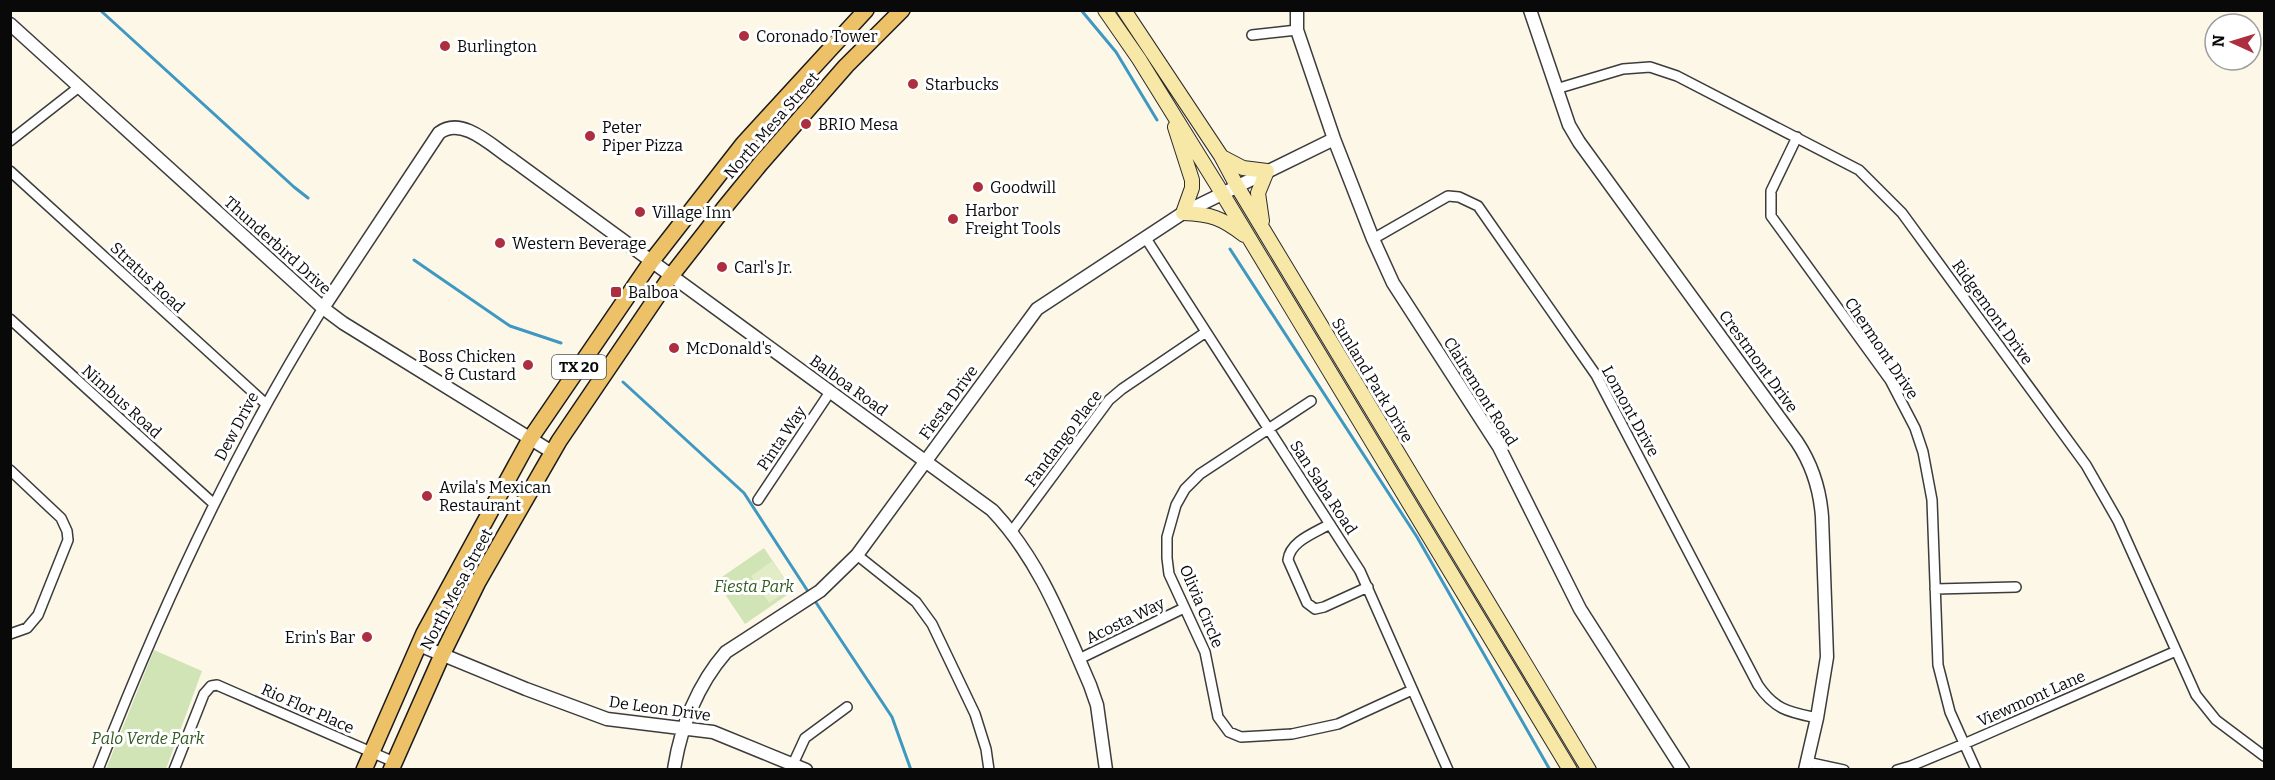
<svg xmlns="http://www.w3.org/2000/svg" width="2275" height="780" viewBox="0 0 2275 780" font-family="Bitter,serif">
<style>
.green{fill:#d1e4b5}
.pitch{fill:#e2ecc6}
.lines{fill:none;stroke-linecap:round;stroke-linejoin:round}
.stream{stroke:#3e98c1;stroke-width:3}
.minor-casing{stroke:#3c3c3c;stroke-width:12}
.tertiary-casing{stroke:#3c3c3c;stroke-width:15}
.secondary-casing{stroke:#2b2b2b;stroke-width:16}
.primary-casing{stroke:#1a1a1a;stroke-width:18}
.minor{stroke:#fff;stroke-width:9}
.tertiary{stroke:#fff;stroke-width:12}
.secondary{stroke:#f8e8a8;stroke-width:14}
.primary{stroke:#edc168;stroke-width:15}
.poi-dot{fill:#ad2e3f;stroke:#fff;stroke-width:2}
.labels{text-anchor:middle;stroke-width:6;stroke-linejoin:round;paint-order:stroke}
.shield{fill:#fff;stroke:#535353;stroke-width:1.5}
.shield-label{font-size:15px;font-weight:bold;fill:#090909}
.poi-label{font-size:16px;fill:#090909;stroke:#fff;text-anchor:start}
.street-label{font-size:16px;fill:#090909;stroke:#fff}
.park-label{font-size:16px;font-style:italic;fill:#325a20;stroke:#fff}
</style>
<rect width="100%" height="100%" fill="#fdf7e8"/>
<path class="green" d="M764 548 793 591 745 624 716 581Z
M154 650 202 671 166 769H106Z"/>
<path class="pitch" d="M772 561 791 588 769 603 751 576Z"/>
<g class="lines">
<path class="stream" d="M100 10 294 187 308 198
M1081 10 1116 52 1157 120
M1230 249 1417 537 1550 770
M414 260 510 326 561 343
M623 382 744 493 809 593
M813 598 892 717 911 770"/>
<g class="minor-casing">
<path id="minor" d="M1252 35 1297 30
M1556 89 1623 69 1650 67 1677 76 1859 170 1902 213 2086 465 2118 521 2196 695 2216 720 2264 756
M1797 137 1771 191V216L1890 380 1915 428 1923 452 1932 500 1938 665 1950 712 1976 770
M10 141 79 87
M10 171 266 404
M1145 237 1360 571 1448 770
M1373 239 1448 196 1459 197 1478 206 1596 375 1758 685C1775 710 1789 712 1817 718
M10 319 214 504
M1311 401 1200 474 1185 489 1176 505 1167 537V558L1169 574 1205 652 1218 717 1229 732 1241 737 1292 734 1338 724 1412 690
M10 470 61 518 67 531 68 540 38 615 27 628 10 634
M758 500 830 392
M1330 524C1315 533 1290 541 1288 560L1307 603 1315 609 1324 607 1368 587
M1012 531 1109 400 1122 389 1206 332
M857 555 916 602 932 624 975 714 986 749 989 770
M1935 589 2016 587
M1079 659 1184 608
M1807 762 1844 770
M793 764 805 738 847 707
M98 770C160 610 232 454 323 308
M174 770 204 694 211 686 217 685 394 762
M1897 770 1911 766 1964 744 2176 651"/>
</g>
<g class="tertiary-casing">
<path id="tertiary" d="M1297 10V30L1334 139 1373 239 1393 283 1499 447 1580 609 1683 770
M1530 10 1569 125 1579 142 1797 442C1813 466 1820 489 1822 517L1827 657 1817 718 1805 770
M10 24 323 308 343 323 552 452
M323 308 439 133C462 115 493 147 513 160L992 510C1039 559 1063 623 1090 685L1097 705 1106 770
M419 645 526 689 607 719 713 732 806 770
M674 770C680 728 698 684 726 652L820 591 857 555 1037 309 1183 213 1334 139"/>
</g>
<g class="secondary-casing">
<path id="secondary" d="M1105 10 1139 59 1222 193 1570 770
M1124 10 1221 156 1237 186 1589 770
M1175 127 1192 180V188L1183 213C1211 214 1222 218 1244 235
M1222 157 1243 168 1267 171 1258 193 1262 221"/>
</g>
<g class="primary-casing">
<path id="primary" d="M364 770 424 633 530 439 651 262 743 144 866 10
M391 770 442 655 478 582 559 441 671 276 725 207 761 163 846 66 902 10"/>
</g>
<use href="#minor" class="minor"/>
<use href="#tertiary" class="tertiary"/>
<use href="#secondary" class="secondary"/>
<use href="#primary" class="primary"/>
</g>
<g class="poi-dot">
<circle cx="744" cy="36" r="6"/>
<circle cx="445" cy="46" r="6"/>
<circle cx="913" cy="84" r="6"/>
<circle cx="806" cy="124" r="6"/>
<circle cx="590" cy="136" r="6"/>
<circle cx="978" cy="187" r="6"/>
<circle cx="640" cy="212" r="6"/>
<circle cx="953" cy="219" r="6"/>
<circle cx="500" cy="243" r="6"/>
<circle cx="722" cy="267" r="6"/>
<rect x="610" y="286" width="12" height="12" rx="3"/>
<circle cx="674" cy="348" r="6"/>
<circle cx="528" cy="365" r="6"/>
<circle cx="427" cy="496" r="6"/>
<circle cx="367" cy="637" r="6"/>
</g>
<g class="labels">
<rect class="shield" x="552" y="355" width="54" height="24" rx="4.5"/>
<g class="shield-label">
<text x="579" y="372">TX 20</text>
</g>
<g class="poi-label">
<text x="756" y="42">Coronado Tower</text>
<text x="457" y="52">Burlington</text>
<text x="925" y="90">Starbucks</text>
<text x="818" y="130">BRIO Mesa</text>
<text x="602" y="133">Peter<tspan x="602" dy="18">Piper Pizza</tspan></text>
<text x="990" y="193">Goodwill</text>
<text x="965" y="216">Harbor<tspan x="965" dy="18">Freight Tools</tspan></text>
<text x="652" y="218">Village Inn</text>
<text x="512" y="249">Western Beverage</text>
<text x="734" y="273">Carl's Jr.</text>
<text x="628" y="298">Balboa</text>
<text x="686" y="354">McDonald's</text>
<text x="516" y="362" text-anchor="end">Boss Chicken<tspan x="516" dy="18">&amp; Custard</tspan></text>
<text x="439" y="493">Avila's Mexican<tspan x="439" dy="18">Restaurant</tspan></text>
<text x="355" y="643" text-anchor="end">Erin's Bar</text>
</g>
<g class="street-label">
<text transform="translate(771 125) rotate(-49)" y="6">North Mesa Street</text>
<text transform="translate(278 245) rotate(42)" y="6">Thunderbird Drive</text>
<text transform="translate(148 277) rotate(43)" y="6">Stratus Road</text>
<text transform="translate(1993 312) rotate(54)" y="6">Ridgemont Drive</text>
<text transform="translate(1882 348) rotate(56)" y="6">Chermont Drive</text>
<text transform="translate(1759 361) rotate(54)" y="6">Crestmont Drive</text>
<text transform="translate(1373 380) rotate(59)" y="6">Sunland Park Drive</text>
<text transform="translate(849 385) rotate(36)" y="6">Balboa Road</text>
<text transform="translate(1481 391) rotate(58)" y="6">Clairemont Road</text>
<text transform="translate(122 401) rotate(42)" y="6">Nimbus Road</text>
<text transform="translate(948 402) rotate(-54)" y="6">Fiesta Drive</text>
<text transform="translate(1631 411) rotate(61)" y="6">Lomont Drive</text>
<text transform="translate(236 426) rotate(-62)" y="6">Dew Drive</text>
<text transform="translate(781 438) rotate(-56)" y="6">Pinta Way</text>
<text transform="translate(1063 438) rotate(-53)" y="6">Fandango Place</text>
<text transform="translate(1324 487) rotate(57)" y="6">San Saba Road</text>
<text transform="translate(456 589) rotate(-62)" y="6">North Mesa Street</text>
<text transform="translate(1202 606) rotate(67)" y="6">Olivia Circle</text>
<text transform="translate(1125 620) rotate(-26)" y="6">Acosta Way</text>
<text transform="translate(2031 698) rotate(-24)" y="6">Viewmont Lane</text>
<text transform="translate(308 708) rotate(24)" y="6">Rio Flor Place</text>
<text transform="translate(660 708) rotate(8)" y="6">De Leon Drive</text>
</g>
<g class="park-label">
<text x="754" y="592">Fiesta Park</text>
<text x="148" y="744">Palo Verde Park</text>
</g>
</g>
<rect width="2275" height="780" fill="none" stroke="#090909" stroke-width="24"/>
<g transform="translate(2233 42) rotate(274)"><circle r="28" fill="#ffffff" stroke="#9d9d9d" stroke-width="1.5"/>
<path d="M0-4.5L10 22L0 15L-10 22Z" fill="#ad2e3f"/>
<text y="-9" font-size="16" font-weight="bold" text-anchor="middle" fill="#090909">N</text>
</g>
</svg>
